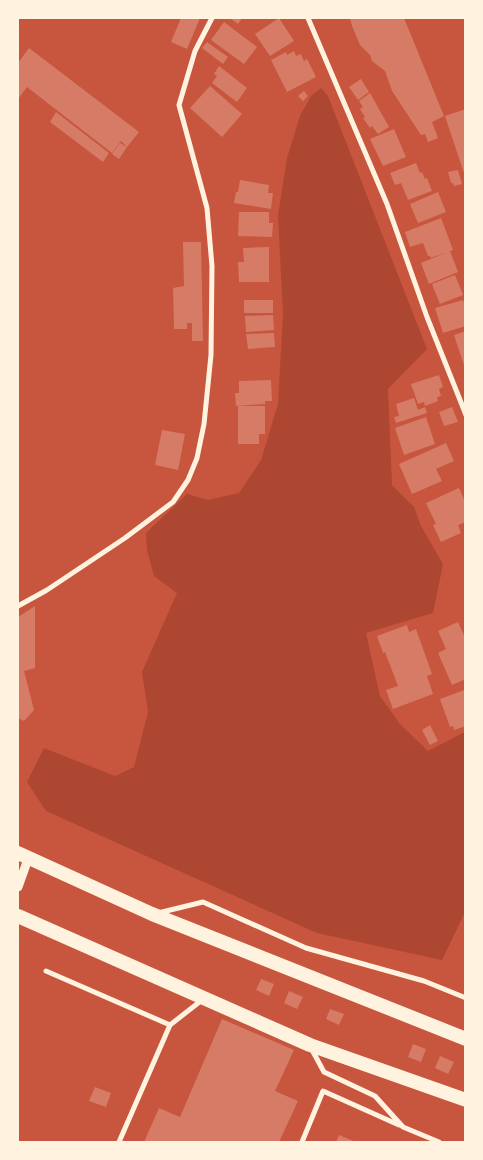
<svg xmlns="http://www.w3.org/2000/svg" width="483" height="1160" viewBox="0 0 483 1160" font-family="'Source Sans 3',sans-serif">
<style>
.green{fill:#ae4732}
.building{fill:#d67c66}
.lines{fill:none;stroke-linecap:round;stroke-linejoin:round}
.minor{stroke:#fff3e0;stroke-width:5}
.tertiary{stroke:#fff3e0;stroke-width:9}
.trunk{stroke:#fff3e0;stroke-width:14}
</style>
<rect width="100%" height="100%" fill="#c8553d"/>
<path class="green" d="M321 88 328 96 427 349 388 389 392 485 414 507 421 526 443 564 433 613 366 633 380 696 400 724 428 751 465 732V912L442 960 317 933 46 811 27 782 44 748 115 776 134 767 148 712 142 672 177 593 154 576 147 550 146 533 187 494 208 500 239 493 261 460 278 404 283 314 278 216 287 158 300 116 311 96Z"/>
<path class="building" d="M181 18H200L187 49 171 42Z
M230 18H242L238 24Z
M279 18 294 41 270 56 255 34Z
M350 18H404L444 116 432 122 438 138 428 142 425 134 421 135 392 91 385 71 372 61 370 55 360 45 352 26Z
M224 22 257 47 244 64 211 40Z
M207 42 228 57 223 64 202 48Z
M29 48 139 132 127 147 121 141 112 153 27 87 18 99V63Z
M294 51 296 56 301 54 304 61 307 59 316 77 287 92 271 60 286 52 287 55Z
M219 66 247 88 237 102 212 83 217 76 214 74Z
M361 79 369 92 358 100 349 87Z
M210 86 242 114 222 137 190 108Z
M304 91 308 96 303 101 298 96Z
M370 93 389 127 378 134 372 126 370 128 363 118 365 117 360 109 363 107 359 101Z
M466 109V175L465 176 445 116Z
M56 112 109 153 103 162 50 122Z
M394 129 406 157 383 166 370 139Z
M120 143 127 147 119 159 112 154Z
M416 163 420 173 422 172 425 179 427 178 432 191 408 200 401 183 395 185 390 173Z
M458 170 462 184 454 186 453 183H451L448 172Z
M240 180 269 185 268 193H273L271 209 234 203 236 192H238Z
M438 192 446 212 418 223 410 204Z
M239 212H269V223H273L272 237 238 236Z
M441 218 453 250 431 258 430 256H428L423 243 410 247 405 232Z
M183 242H201L203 341H192V323H187V329H174L173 288 184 286Z
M269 247V282H239L238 262H244L243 248Z
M450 251 458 272 429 284 421 263Z
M455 275 463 295 440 304 432 284Z
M244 300H273V313H244Z
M463 300 466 309V326L443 333 435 308Z
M273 315 274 330 246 332 245 316Z
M466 331V368H465L454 335Z
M274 333 275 347 248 349 246 334Z
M439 375 443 387 439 389 441 396 437 397 438 401 425 406 424 402 418 404 411 384Z
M271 380 272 401H265V404L236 406 235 393H239V381Z
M414 398 418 410 425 407 427 413 396 423 394 417 399 416 396 404Z
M238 406H265V434H259V444H238Z
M452 407 458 422 444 426 439 412Z
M426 417 435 444 404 455 395 428Z
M162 430 185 434 178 470 155 465Z
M446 443 454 461 436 469 442 481 412 494 399 464Z
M459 488 466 504V516L464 517 466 522 458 525 461 533 441 542 433 525 436 524 426 503Z
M35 606V668L24 671 34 710 24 721 18 718V617Z
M458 622 466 640V679L452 685 438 653 446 649 438 631Z
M407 625 409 632 416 629 432 674 427 676 433 694 393 709 386 690 398 686 385 652 383 653 377 636Z
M464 690 466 694V726L454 730 453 726 450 727 440 699Z
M430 725 438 741 430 745 422 730Z
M261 979 274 984 269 996 256 990Z
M289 991 303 997 297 1009 284 1003Z
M330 1009 344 1014 339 1025 326 1019Z
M222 1019 294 1050 275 1091 298 1101 279 1142H144L159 1108 180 1117Z
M413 1044 426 1049 421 1062 408 1057Z
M440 1056 454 1062 448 1074 435 1068Z
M95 1087 111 1093 106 1107 89 1101Z
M339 1135 356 1142H336Z"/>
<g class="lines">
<path class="minor" d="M308 18 387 204 427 317 466 415
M18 606 47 590 125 538 173 502 188 480 197 458 204 424 211 355 212 266 207 208 179 105 195 51 212 18
M158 913 203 902 306 948 424 981 466 998
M46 971 170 1025 119 1142
M170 1025 202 1000
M311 1048 324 1072 375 1096 403 1127 439 1142
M302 1142 323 1091 399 1125"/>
<path class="tertiary" d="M18 887 28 859"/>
<path class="trunk" d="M18 853 152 914 466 1039
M18 916 310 1045 466 1100"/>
</g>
<rect width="483" height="1160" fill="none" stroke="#fff3e0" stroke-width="38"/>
</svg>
